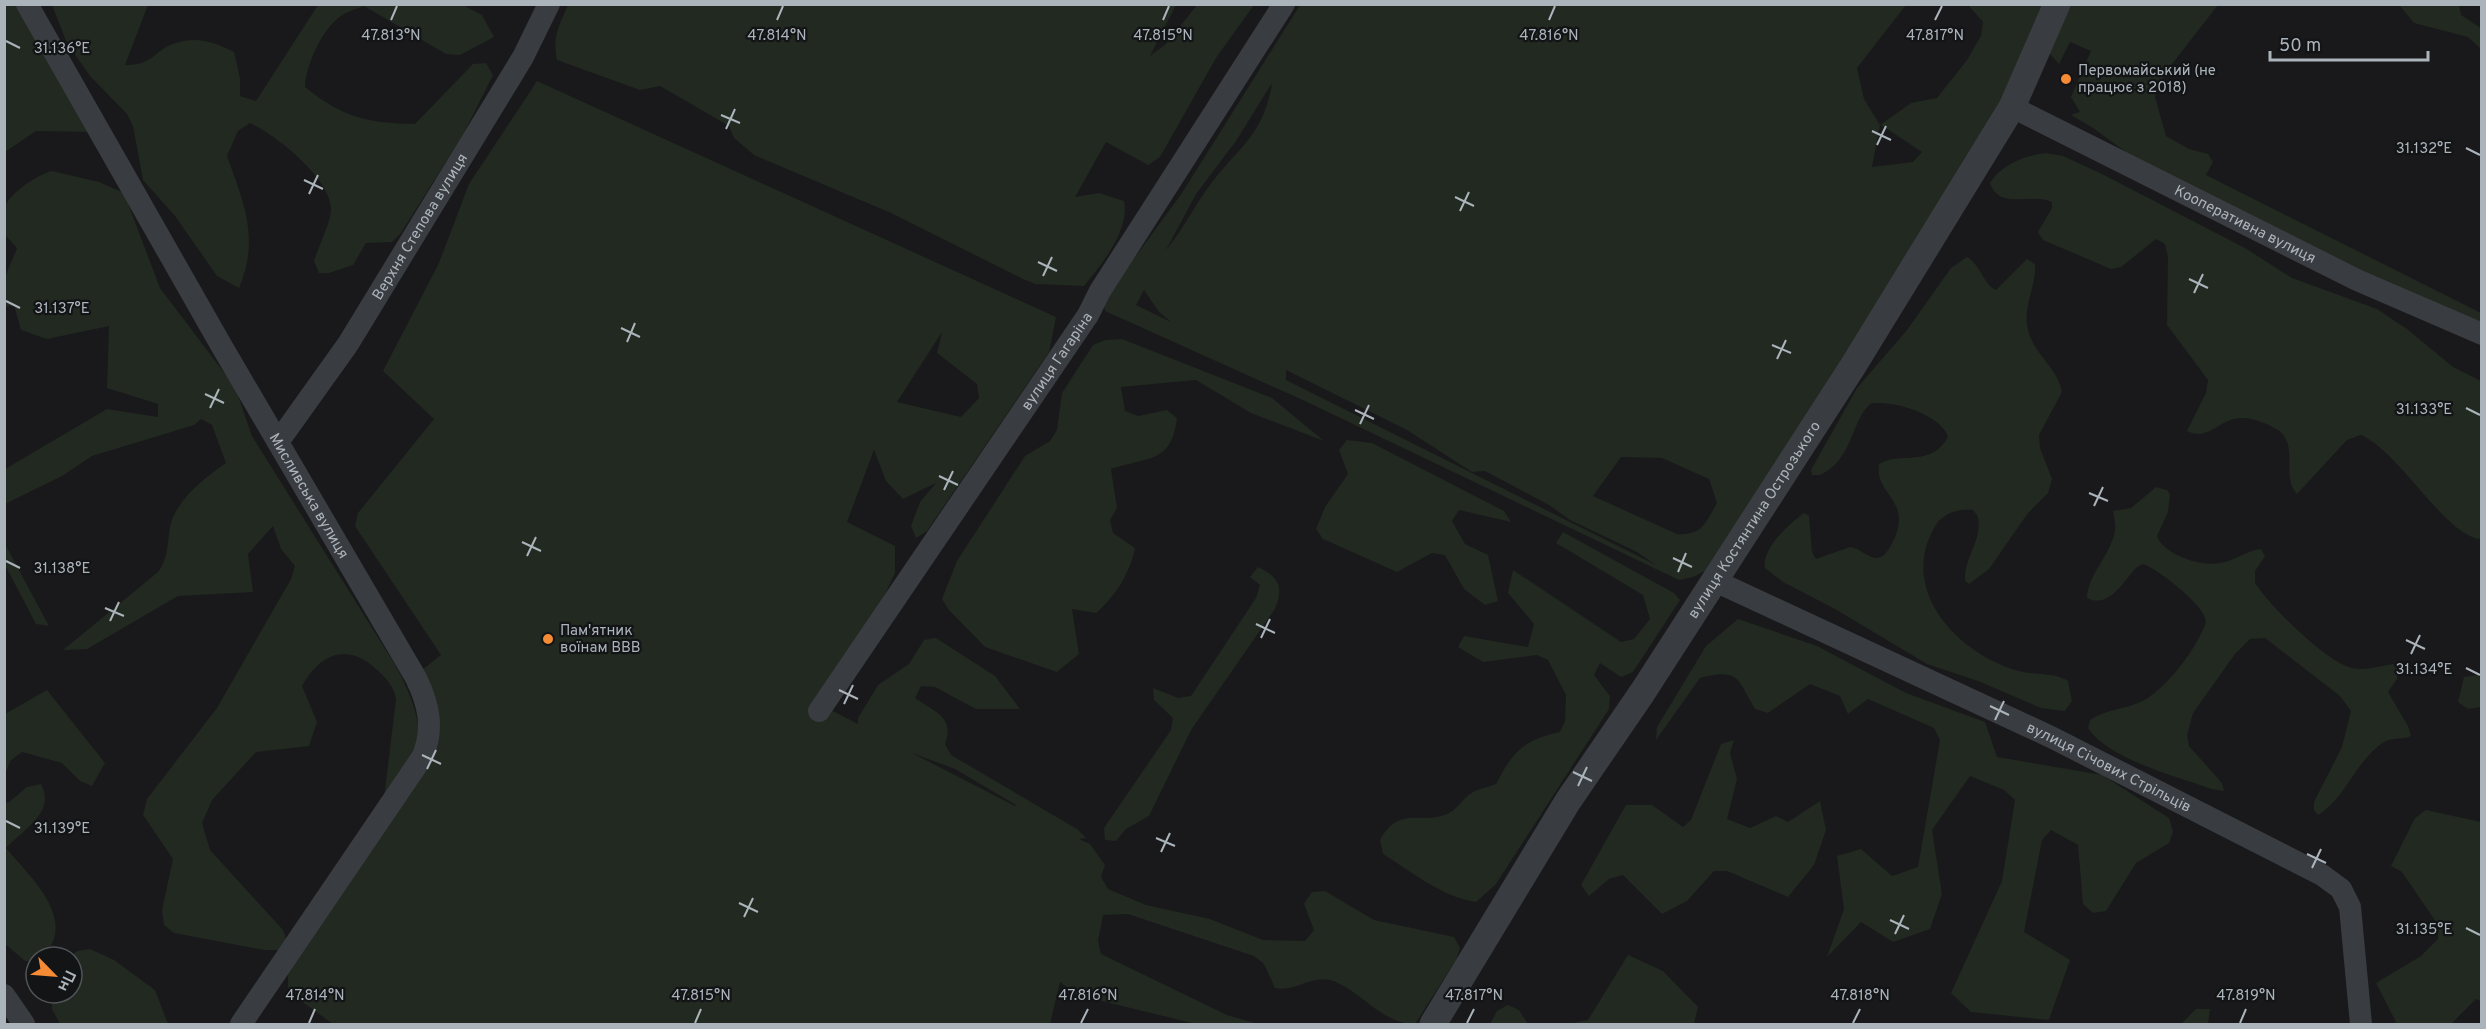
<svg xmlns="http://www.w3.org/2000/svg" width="2486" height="1029" viewBox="0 0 2486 1029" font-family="Overpass,sans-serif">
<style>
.green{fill:#212920;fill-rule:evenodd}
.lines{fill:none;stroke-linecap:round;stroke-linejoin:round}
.minor{stroke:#393c40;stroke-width:22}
.tertiary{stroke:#393c40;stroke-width:27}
.ticks{fill:none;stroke:#abb3bb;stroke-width:2}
.poi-dot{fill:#f68b35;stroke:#131416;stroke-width:2}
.labels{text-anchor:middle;stroke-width:4.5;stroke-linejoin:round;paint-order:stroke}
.poi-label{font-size:15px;fill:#abb3bb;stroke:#131416;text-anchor:start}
.street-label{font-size:15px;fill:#abb3bb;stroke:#131416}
.ticks-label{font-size:15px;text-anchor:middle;fill:#abb3bb;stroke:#131416;stroke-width:4.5;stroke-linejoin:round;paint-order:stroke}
</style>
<rect width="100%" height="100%" fill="#19191b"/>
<path class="green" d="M2408 4 2459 5 2461 15 2481 28V49L2468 37 2414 23 2400 6Z
M5 5H29L98 132 36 131 5 152Z
M52 5H148L125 65C154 66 154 49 176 43 197 36 215 42 234 52L240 78V96L256 101 318 5H463L482 15 494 37 460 55 446 54 364 6C357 9 348 11 341 16 323 27 305 67 305 87 343 118 368 123 415 124L473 64 486 63 493 75 464 133 401 233 392 242 366 243 353 265 329 273H319L314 261C318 248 332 220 331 208 329 177 276 135 250 123L238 131 227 156C244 204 260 238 239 288L217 276 175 216 143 180 133 126 127 114 90 76 67 43Z
M568 5H1176L1150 56 1166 44 1197 5H1254L1216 58 1160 157 1148 165 1106 142 1075 197 1099 193 1124 201C1130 230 1102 264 1084 286L1035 284 1023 279 891 213 754 155 734 138 729 126 660 86 640 90 557 60C552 38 559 25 568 5Z
M1300 5H1906L1857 68 1864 99 1880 125 1911 103 1937 98 1967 60 1981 36 1983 22 1968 5H2049L2006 109 1705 571 1693 577 1679 580 1307 402 1105 311 1103 301 1182 193ZM1272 83C1264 133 1242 144 1213 181 1196 202 1184 229 1166 250L1196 194 1236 141ZM1880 125H1881L1922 152 1913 162 1872 167ZM1144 290 1159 312 1171 322 1136 305ZM1286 370 1407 430 1472 472 1485 471 1549 505 1570 520 1637 552 1656 565 1286 380ZM1621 457 1662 458 1709 479 1717 503C1706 522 1702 536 1677 534L1593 496Z
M2071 5H2218L2165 73 2155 97 2166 136 2189 149 2208 154 2213 162 2206 175 2481 313V322H2469L2156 174 2093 128 2071 115 2080 112 2071 97 2091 51 2070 42 2059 64 2049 53Z
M537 81 1056 317 1049 352 927 531 916 538 911 526 920 502 936 483 903 499 886 481 874 450 847 522 895 546V573L831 710 858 724V718L878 685 909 664 924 640 936 638 995 676 1020 709H976L935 687 921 686 915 698C935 712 955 717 945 744L951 755 1077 829 1086 838 1079 839 1090 844 1105 865 1101 877 1108 889 1146 905 1210 919 1263 940 1305 941 1314 930 1304 904 1312 892 1325 891 1374 920 1454 937 1460 948 1456 960 1415 1024C1384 1024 1365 996 1338 983 1313 971 1298 993 1275 988L1264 964 1254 956 1128 914 1103 915 1098 941 1101 954 1227 1015 1258 1024H1196L1077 995 1060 982 1050 1024H333L294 996 295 993 288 988V970L438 746 439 728 422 670 441 655 355 526 358 513 434 419 383 371 439 263 469 184ZM942 332 937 353 977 384 979 398 961 417 897 402ZM912 753 955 769 1016 805 1015 806Z
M2046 153 2063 156 2100 173 2245 248 2292 278 2377 309 2407 329 2453 367 2481 381V539C2446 537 2400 452 2361 435L2347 440 2297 494C2280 476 2300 446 2278 430 2267 423 2247 415 2234 419 2217 423 2206 441 2187 431L2206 393 2208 380 2167 325 2168 257 2165 244 2156 239 2121 267 2111 269 2043 240 2038 232 2052 208V202C2033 192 1999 211 1990 183 2001 165 2025 155 2046 153Z
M52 171 99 182 124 193 160 288 235 387 252 436 394 663C407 686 425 724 417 751 410 770 393 790 383 807L396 699C393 685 387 679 376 669 347 642 320 654 302 686L317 722 309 746 256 752 212 800 202 823 210 850 283 930 288 943 278 950H264L174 933 164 925 162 910 173 859 143 815 147 799 217 708 291 579 295 566 281 549 273 526 248 554 253 592 178 596 87 649 63 650 158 572C169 557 167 544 170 527 175 501 205 477 226 463L212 425 201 419 194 425 92 456 62 476 5 504V469L107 409 158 417V404L107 388 109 326 47 339 21 330 14 305 5 307V277L17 248 5 235C5 226 2 214 6 205 11 192 39 174 52 171Z
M1967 257C1981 265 1983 284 1996 290L2027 259 2035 264C2037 285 2022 307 2028 330 2033 353 2058 368 2062 392L2039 435 2040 448 2052 479 2048 493 2028 513 1989 569 1969 584 1965 581C1963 558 1985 537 1977 515L1973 510C1957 508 1941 514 1934 528 1899 591 1957 652 2015 670 2033 676 2052 671 2068 681L2072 701 2065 711 2041 708 1978 681 1927 664 1835 609 1783 582 1765 568C1761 549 1790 523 1804 513L1809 516 1812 552 1816 559 1850 547C1860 548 1866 557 1876 558 1883 558 1887 552 1890 547 1917 500 1874 497 1879 464 1900 451 1931 468 1948 437 1942 415 1891 399 1870 404 1851 421 1853 460 1820 475H1812L1811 470 1857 388 1907 330 1951 268Z
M1122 339 1272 398 1324 441 1251 413 1196 380 1121 387 1125 411 1138 416 1167 410 1177 418C1171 464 1149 456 1111 469L1117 508 1110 520 1113 533 1135 548C1130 573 1115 597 1096 613L1072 609 1079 654 1057 672 985 647 949 610 942 599 957 561 1025 456 1050 441 1057 430 1062 393 1093 345 1105 340Z
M1347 440 1372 443 1504 511 1511 522 1459 510 1452 521 1465 544 1488 555 1498 601 1485 605 1464 589 1445 555 1432 553 1397 572 1323 539 1316 529 1325 507 1348 474 1339 450Z
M2156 487 2167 490 2170 494 2168 512 2157 536C2164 555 2201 567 2220 563 2234 561 2246 551 2261 549L2265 556 2255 571V583C2269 605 2326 662 2352 668 2365 671 2380 666 2393 664L2398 668 2397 679 2388 692 2408 726 2411 736C2402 740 2393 737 2384 742 2356 760 2346 798 2318 815L2314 810V802L2342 747 2351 711 2340 696 2265 638 2250 639 2235 654 2193 713 2187 735 2189 746 2222 783 2224 791 2212 789C2178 777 2108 759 2088 728L2090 720C2106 709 2122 710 2138 703 2163 694 2198 647 2206 622 2206 606 2158 569 2143 564L2137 567C2125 579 2109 610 2087 598 2088 573 2111 556 2115 530 2116 524 2114 517 2113 511L2131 508Z
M1563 532 1674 593 1680 600 1633 672 1621 677 1600 663 1594 675 1610 696 1609 709 1496 884 1476 902C1442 897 1412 872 1383 854L1380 840C1400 804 1422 826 1449 813 1457 809 1463 799 1470 794 1477 789 1488 787 1496 784 1513 751 1524 740 1560 732L1565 721 1566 695 1548 660 1537 655 1483 662 1458 647 1464 636 1528 647 1534 624 1508 593 1513 570 1621 642 1634 639 1650 619 1643 595 1556 543Z
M5 544 49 626 36 624 5 565Z
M1258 567C1279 577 1284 587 1275 609L1191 730 1149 816 1126 829 1116 841 1105 840 1104 828 1171 730 1173 718 1154 700 1153 688 1178 698 1191 696 1256 598 1260 585 1250 577Z
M1738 619 1817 646 1906 693 1985 722 1997 757 2102 775 2169 818 2173 832 2169 843 2136 863 2106 911 2093 913 2083 904 2078 845 2051 830 2042 840 2024 932 2070 960 2049 1020 1971 1012 1951 993 2002 881 2015 800 2004 790 1970 776 1932 830 1942 894 1930 929 1893 942 1861 922 1827 957 1844 909 1837 856 1861 849 1892 876 1918 867 1940 740 1934 728 1868 699 1848 714 1840 696 1810 684 1768 713 1755 709C1737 678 1739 668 1700 678L1656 740 1657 727 1706 646Z
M2477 675 2481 678V707L2468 709 2458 702 2464 677Z
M47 690 105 763 92 786 80 781 62 763 22 752 10 761 5 775V714Z
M1734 740 1730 753 1737 779 1727 819 1750 828 1776 816 1788 822 1820 801 1826 830 1814 865 1788 897 1727 871H1714L1687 901 1662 914 1623 875 1609 879 1589 896 1581 885 1626 805H1652L1683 827 1691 820 1721 744Z
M41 784C56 812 24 829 6 848 29 876 80 920 42 957H36V961H25L5 944V802L8 803 27 787Z
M2426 810 2481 822V1001L2476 999 2451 1024H2397L2376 983 2421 956 2438 939V925L2402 872 2391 866 2415 818Z
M90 949 114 960 155 990 168 1024H60L52 1009V993H72L70 957 77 951Z
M1628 955 1663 971 1698 1007 1694 1024H1568L1588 1020Z
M1508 1005 1519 1010 1528 1024H1490L1497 1011Z
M2196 1009H2210L2208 1024H2181Z"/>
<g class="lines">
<g class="minor">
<path id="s1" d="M27 4 221 345 416 678C429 705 434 728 423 756L241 1024"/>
<path id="s2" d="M2012 107 2357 280 2482 334"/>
<path id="s3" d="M278 442 348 344 523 57 549 4"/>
<path id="s4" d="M1713 580 2053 738 2322 875 2341 889 2350 907 2361 1024"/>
<path id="s5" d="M819 711 1088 315 1100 291 1284 4"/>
<path d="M4 995 24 1024"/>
</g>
<path class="tertiary" id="s6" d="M1433 1024 1568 801 1642 693 1853 366 2012 107 2057 4"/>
</g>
<path class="ticks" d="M391 20 397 6M777 20 783 6M1163 20 1169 6M1549 20 1555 6M1935 20 1942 6M6 41 20 48M721 115 740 123M726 129 735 109M1872 131 1891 140M1877 145 1886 126M2466 148 2480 155M304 180 323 189M309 194 318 175M1455 197 1474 206M1460 211 1469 192M1038 262 1057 271M1043 276 1052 257M2189 279 2208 288M2194 293 2203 274M6 301 20 308M621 328 640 337M627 342 635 323M1772 345 1791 353M1777 359 1786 340M205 394 224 403M210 408 219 389M2466 408 2480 415M1355 410 1374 419M1360 424 1369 405M939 476 958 485M944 490 953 471M2089 493 2108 501M2094 506 2103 487M522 542 541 551M527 556 536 537M1673 558 1692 567M6 561 20 568M1678 572 1686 553M105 608 124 616M110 621 119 602M1256 624 1275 633M1261 638 1270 619M2406 640 2425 649M2411 654 2420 635M2466 668 2480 675M839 690 858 699M844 704 853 685M1990 706 2009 715M1995 720 2004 701M422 755 441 764M427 769 436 750M1573 772 1592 781M1578 786 1587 767M6 821 20 828M1156 838 1175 846M1161 852 1170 833M2307 854 2326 863M2312 868 2321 849M739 903 758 912M744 917 753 898M1890 920 1909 929M2466 928 2480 935M1895 934 1904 915M309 1023 315 1009M695 1023 701 1009M1081 1023 1088 1009M1467 1023 1474 1009M1853 1023 1860 1009M2240 1023 2246 1009"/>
<g class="poi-dot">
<circle cx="2066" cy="79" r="6"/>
<circle cx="548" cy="639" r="6"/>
</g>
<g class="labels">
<g class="poi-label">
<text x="2078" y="75">Первомайський (не<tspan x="2078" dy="17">працює з 2018)</tspan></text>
<text x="560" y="635">Пам'ятник<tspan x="560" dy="17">воїнам ВВВ</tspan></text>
</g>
<g class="street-label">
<text dy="5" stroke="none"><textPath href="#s2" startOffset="261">Кооперативна вулиця</textPath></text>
<text dy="5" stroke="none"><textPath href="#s3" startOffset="258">Верхня Степова вулиця</textPath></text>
<text dy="5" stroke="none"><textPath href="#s5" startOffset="423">вулиця Гагаріна</textPath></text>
<text dy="5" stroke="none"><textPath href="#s1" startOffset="567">Мисливська вулиця</textPath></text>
<text dy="5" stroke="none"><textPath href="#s6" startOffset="598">вулиця Костянтина Острозького</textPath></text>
<text dy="5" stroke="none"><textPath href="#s4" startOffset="438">вулиця Січових Стрільців</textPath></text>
</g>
</g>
<g class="ticks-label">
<text x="391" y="40">47.813°N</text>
<text x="777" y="40">47.814°N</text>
<text x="1163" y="40">47.815°N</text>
<text x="1549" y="40">47.816°N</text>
<text x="1935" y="40">47.817°N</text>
<text x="62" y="53">31.136°E</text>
<text x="2424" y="153">31.132°E</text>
<text x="62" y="313">31.137°E</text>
<text x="2424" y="414">31.133°E</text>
<text x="62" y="573">31.138°E</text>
<text x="2424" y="674">31.134°E</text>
<text x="62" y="833">31.139°E</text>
<text x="2424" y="934">31.135°E</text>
<text x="315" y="1000">47.814°N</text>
<text x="701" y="1000">47.815°N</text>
<text x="1088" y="1000">47.816°N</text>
<text x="1474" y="1000">47.817°N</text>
<text x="1860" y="1000">47.818°N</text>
<text x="2246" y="1000">47.819°N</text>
</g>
<rect width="2486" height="1029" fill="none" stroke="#abb3bb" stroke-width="12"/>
<g transform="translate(54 975) rotate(115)"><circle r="28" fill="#131416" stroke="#505458" stroke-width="1.5"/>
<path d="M0-4.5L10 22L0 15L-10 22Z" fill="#f68b35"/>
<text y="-9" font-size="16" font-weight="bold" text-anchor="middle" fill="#abb3bb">Пн</text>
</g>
<path d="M2270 51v9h158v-9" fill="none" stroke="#abb3bb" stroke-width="3"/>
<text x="2279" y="51" font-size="18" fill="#abb3bb" stroke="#131416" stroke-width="4.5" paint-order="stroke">50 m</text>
</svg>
